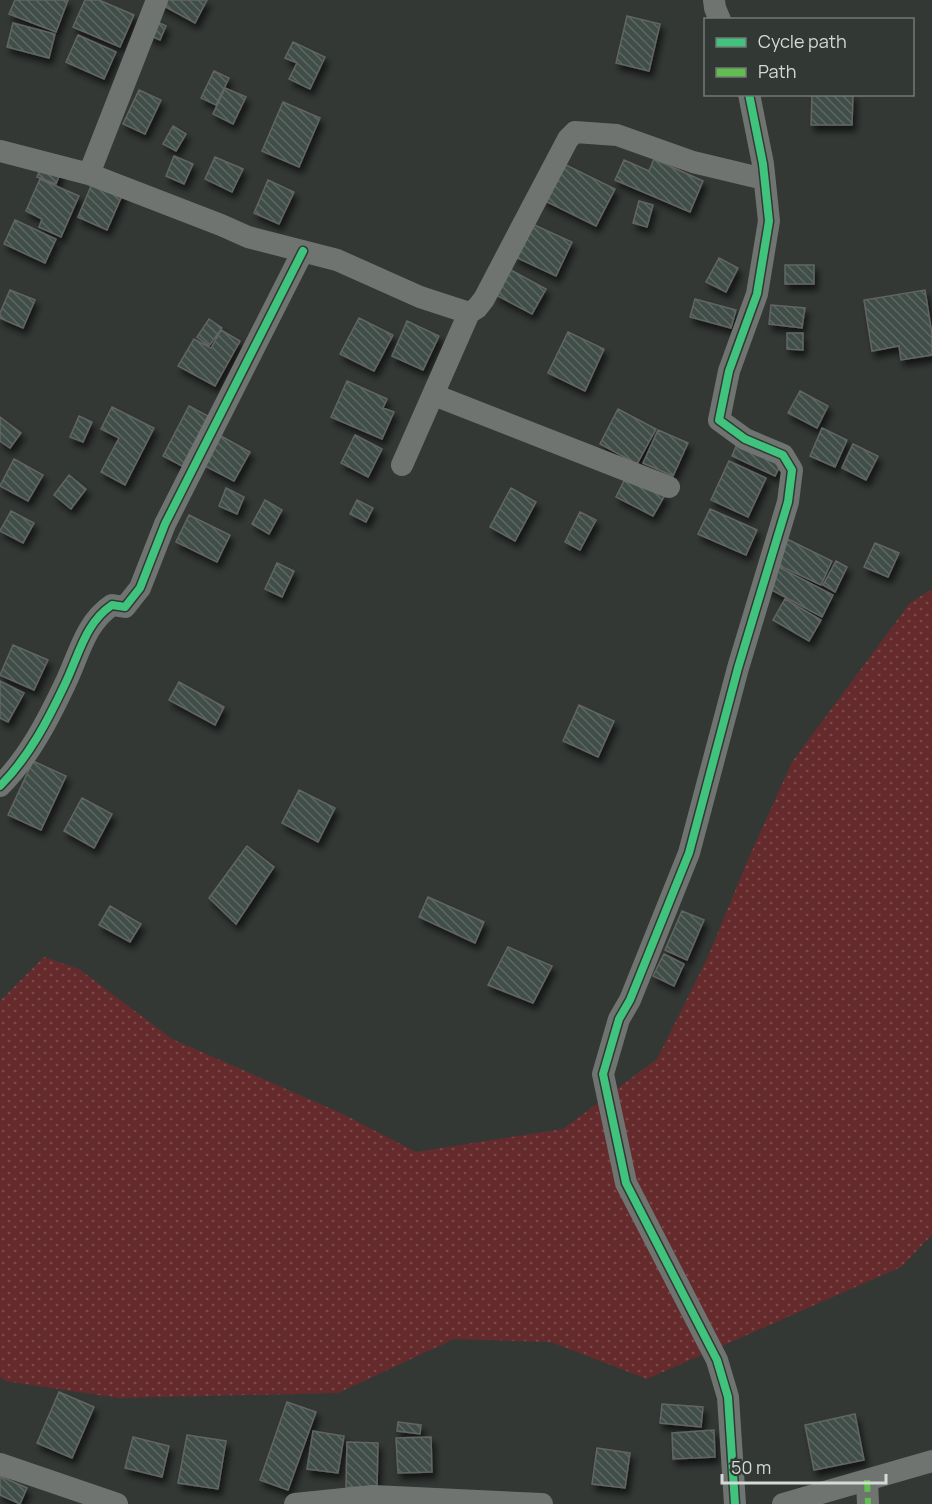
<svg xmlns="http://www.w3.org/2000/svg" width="932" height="1504" viewBox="0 0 932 1504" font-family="Manrope,sans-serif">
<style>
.grass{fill:url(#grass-dots)}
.building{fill:url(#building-back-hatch);stroke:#626563;stroke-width:1.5;filter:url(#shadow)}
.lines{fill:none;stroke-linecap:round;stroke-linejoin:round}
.minor{stroke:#707471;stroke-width:22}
.quiet{stroke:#5fbe4e;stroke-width:6;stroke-dasharray:12 6;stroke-linecap:butt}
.cycleway-casing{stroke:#323935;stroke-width:11}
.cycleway{stroke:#40c37c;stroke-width:8}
</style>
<defs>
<pattern id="grass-dots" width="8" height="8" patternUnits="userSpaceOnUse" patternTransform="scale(1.5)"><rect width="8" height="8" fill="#652b2c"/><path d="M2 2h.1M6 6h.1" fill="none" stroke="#7a494a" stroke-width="1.8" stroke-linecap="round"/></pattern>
<pattern id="building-back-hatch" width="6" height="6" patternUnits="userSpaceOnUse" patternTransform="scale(1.5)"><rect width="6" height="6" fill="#414e48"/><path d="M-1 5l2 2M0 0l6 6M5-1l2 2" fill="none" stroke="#5c6762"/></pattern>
<filter id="shadow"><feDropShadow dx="3.5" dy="6" stdDeviation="3" flood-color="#0009"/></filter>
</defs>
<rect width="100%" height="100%" fill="#333835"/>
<path class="grass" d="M932 589V1235L901 1267 647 1379 551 1342 454 1339 338 1393 118 1398 5 1381 0 1377V1001L44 957 79 969 172 1039 343 1114 416 1152 563 1129 657 1059 707 959 747 862 792 762 910 603Z"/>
<path class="building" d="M15 0H68L56 32 9 14Z
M85 0H99L134 15 120 47 73 27Z
M153 0H207L195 23Z
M627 16 660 24 649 71 616 63Z
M155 21 166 26 160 40 149 35Z
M13 23 55 34 49 58 7 47Z
M78 35 116 52 104 79 66 62Z
M293 42 325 57 310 89 289 79 297 63 285 58Z
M214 71 229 78 216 105 201 98Z
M225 88 246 97 233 124 213 114Z
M139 90 161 100 145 134 123 124Z
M812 94H853L852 125H811Z
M283 102 320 118 299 167 262 151Z
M173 126 186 134 176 151 163 144Z
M174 156 193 164 184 184 166 176Z
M215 157 243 169 232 192 205 179Z
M654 159 703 181 690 212 615 180 624 160 649 171Z
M562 163 615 189 596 226 543 200Z
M42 164 61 171 56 184 37 177Z
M40 179 79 196 61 237 39 227 42 219 26 211Z
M94 179 124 191 107 230 78 217Z
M268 180 294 192 279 224 254 213Z
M639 201 653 205 647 227 633 223Z
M15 220 56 239 45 263 4 244Z
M530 223 572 242 556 276 515 257Z
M719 258 738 268 726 292 706 282Z
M785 265H814V284H785Z
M509 269 546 289 532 314 496 295Z
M10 290 35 300 23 328 0 318V313Z
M925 290 932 334V355L901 360 899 346 872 351 864 300Z
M695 299 736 310 731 328 690 317Z
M771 305 805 308 802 328 769 324Z
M359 318 393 335 374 371 340 354Z
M209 319 222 328 209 346 197 337Z
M407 321 439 336 423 370 392 356Z
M221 330 240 341 215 386 178 366 194 339 211 348Z
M568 332 604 349 585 391 548 373Z
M787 333H803V350L787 349Z
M347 381 387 399 383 408 394 412 382 439 331 417Z
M800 391 828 406 817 428 788 413Z
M189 406 208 416 182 466 163 456Z
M112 407 154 428 125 485 101 472 119 438 101 429Z
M618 409 656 429 637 464 600 444Z
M79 416 92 422 83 442 70 437Z
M0 417 21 433 10 448 0 441Z
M822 428 847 440 835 467 810 456Z
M658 430 688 443 673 476 643 463Z
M355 435 382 449 368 477 341 463Z
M221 436 250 452 234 481 205 466Z
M738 442 782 462 775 476 732 456Z
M853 444 878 456 866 480 842 468Z
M14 459 43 475 28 501 0 486Z
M729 461 766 478 748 517 711 500Z
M69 475 86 489 71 509 54 495Z
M627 475 665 495 653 516 616 497Z
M226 488 244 497 237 514 219 506Z
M511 488 536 502 515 541 490 527Z
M265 500 282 510 269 534 252 524Z
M357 500 373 508 366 522 350 514Z
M710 509 757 530 746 555 698 534Z
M11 511 34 523 23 543 0 531Z
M580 512 596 520 580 550 565 542Z
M189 515 230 535 217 562 176 542Z
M787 539 832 561 821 585 776 564Z
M875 543 899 553 888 577 864 567Z
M836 561 847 567 835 592 823 585Z
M277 563 294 571 282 597 265 589Z
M777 566 833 595 822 617 766 587Z
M785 599 821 620 809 641 773 620Z
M13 645 48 660 34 690 0 675Z
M0 681 24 693 8 722 0 718Z
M179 682 224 707 215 725 169 700Z
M579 705 614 721 598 757 563 741Z
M33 761 66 776 41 830 8 815Z
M299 790 335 808 318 842 282 823Z
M82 798 112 814 94 848 64 831Z
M247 846 274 867 236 924 209 898Z
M428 897 484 922 475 943 419 917Z
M110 906 141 924 130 942 99 925Z
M682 911 704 920 687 960 665 950Z
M508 947 552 966 533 1003 488 985Z
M664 954 684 964 674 986 653 976Z
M59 1392 94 1407 72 1458 37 1443Z
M287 1402 316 1412 288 1490 260 1480Z
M662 1404 703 1407 701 1427 660 1423Z
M855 1414 864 1460 814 1470 805 1425Z
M398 1422 421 1425 420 1434 397 1431Z
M714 1430 715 1457 673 1459 672 1433Z
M313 1431 344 1436 338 1473 307 1469Z
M187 1435 226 1441 218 1489 178 1483Z
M133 1437 169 1446 162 1477 125 1468Z
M431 1437 432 1472 398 1473 396 1438Z
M347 1442 378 1443 377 1488 346 1487Z
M597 1448 630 1453 625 1488 592 1484Z
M0 1476 27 1488 20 1504 0 1495Z"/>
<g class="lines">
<path class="minor" d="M714 0 715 8 720 20
M0 151 89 174 221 225 248 237 337 260 420 297 469 313
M89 174 157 0
M434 395 669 487
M402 465 469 313 477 308 484 299 568 139 575 132 617 135 693 162 764 179
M0 786C29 757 48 720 65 684 79 655 85 623 112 605L125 607 140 588 165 524 303 251
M0 1464 117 1504
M867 1480 868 1504
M295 1504 373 1496 542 1504
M735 1504 728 1397 717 1360 626 1183 603 1074 619 1019 630 1000 689 853 738 668 788 502 792 470 783 455 745 439 719 420 729 371 757 294 769 221 763 164 749 94
M783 1504 932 1461"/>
<path class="quiet" d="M867 1480 868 1504"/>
<g class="cycleway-casing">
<path id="cycleway" d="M0 786C29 757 48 720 65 684 79 655 85 623 112 605L125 607 140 588 165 524 303 251
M735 1504 728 1397 717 1360 626 1183 603 1074 619 1019 630 1000 689 853 738 668 788 502 792 470 783 455 745 439 719 420 729 371 757 294 769 221 763 164 749 94"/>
</g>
<use href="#cycleway" class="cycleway"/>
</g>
<rect x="704" y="18" width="210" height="78" fill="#323935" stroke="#737976" stroke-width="1.5"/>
<rect x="716" y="38" width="30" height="9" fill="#40c37c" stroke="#737976" stroke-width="1.5"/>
<text x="758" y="48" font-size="18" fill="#d5d9d7">Cycle path</text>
<rect x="716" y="68" width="30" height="9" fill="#5fbe4e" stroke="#737976" stroke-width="1.5"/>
<text x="758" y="78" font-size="18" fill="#d5d9d7">Path</text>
<path d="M722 1474v9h164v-9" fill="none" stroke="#d5d9d7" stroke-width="3"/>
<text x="731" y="1474" font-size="18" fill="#d5d9d7" stroke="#323935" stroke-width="4.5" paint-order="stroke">50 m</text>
</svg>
